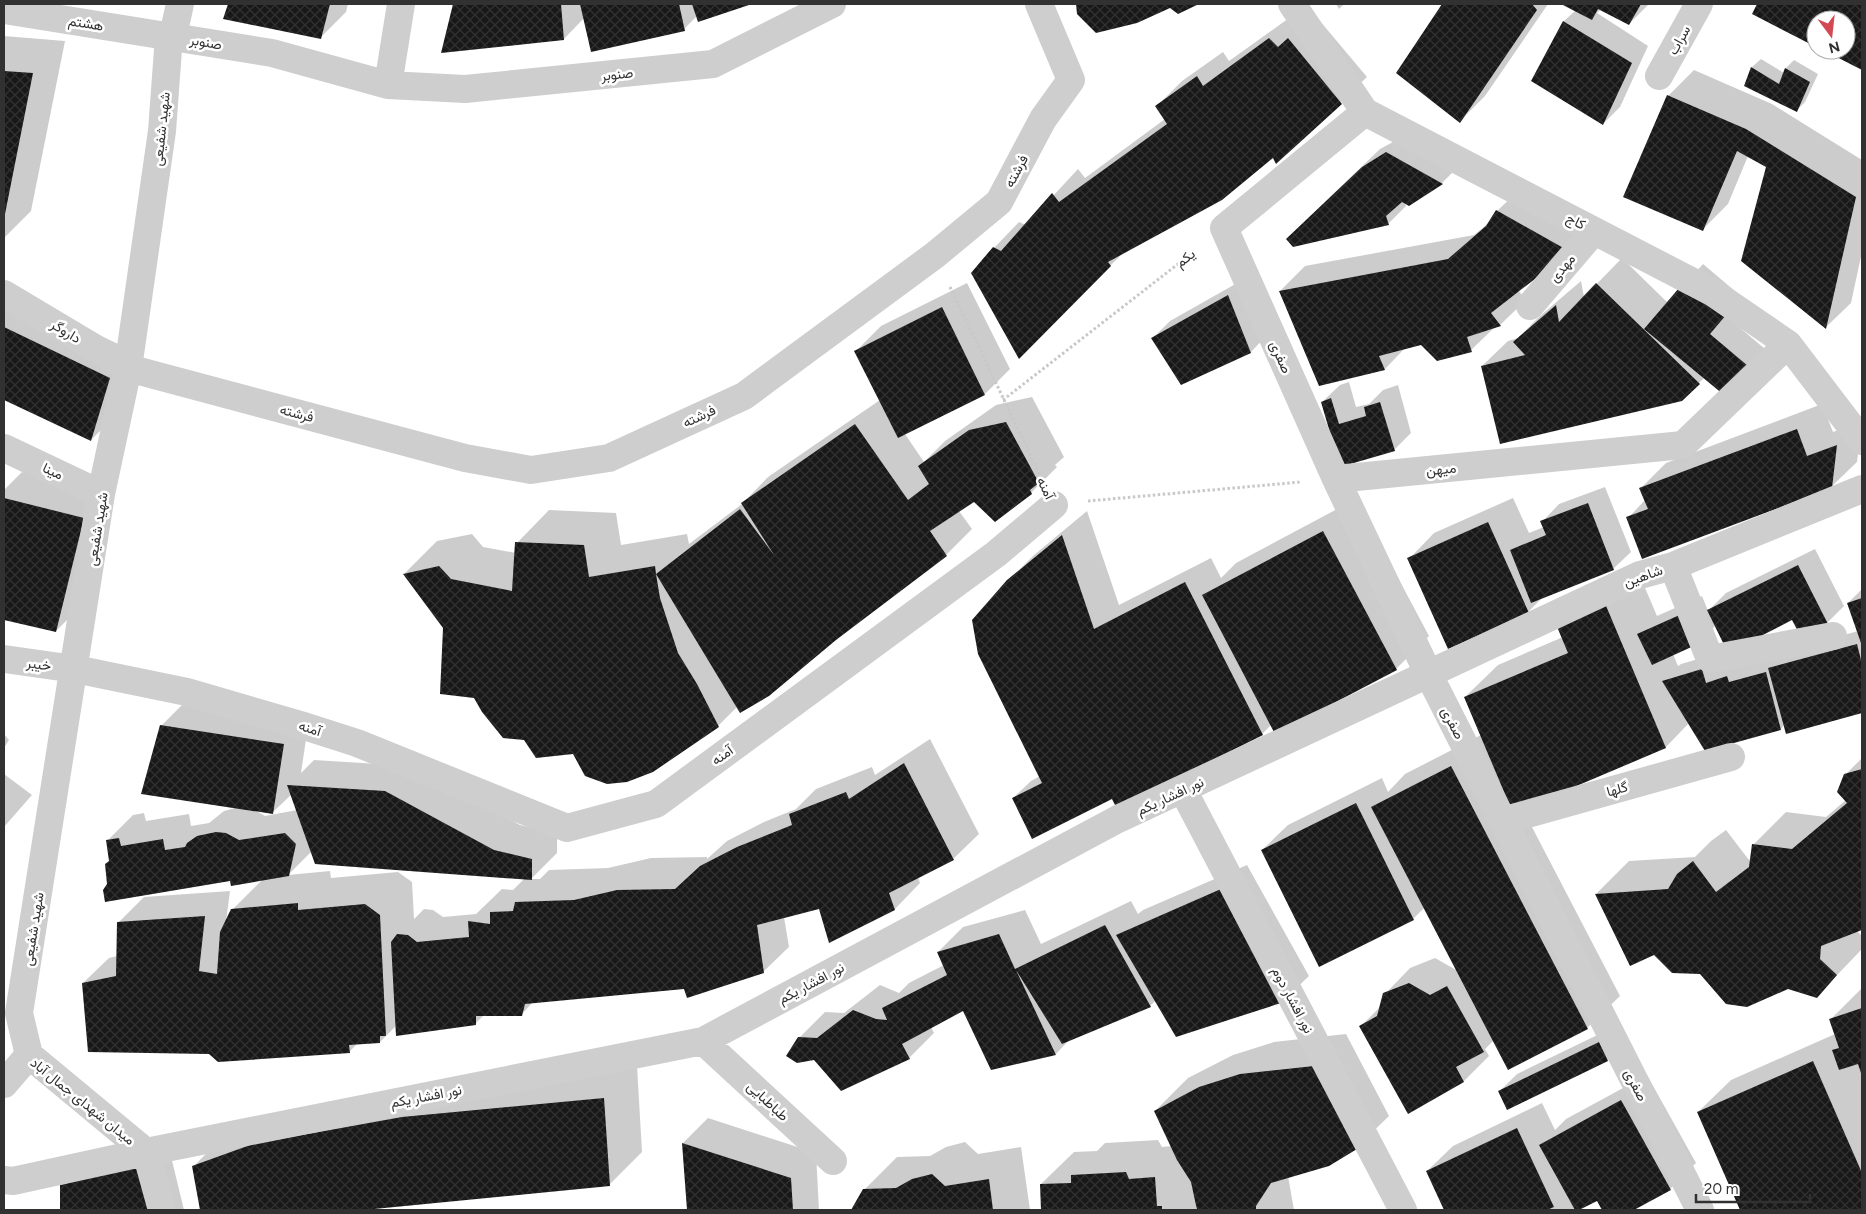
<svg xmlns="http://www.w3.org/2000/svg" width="1866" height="1214" viewBox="0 0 1866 1214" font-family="Figtree,Vazirmatn,sans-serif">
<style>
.shadow{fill:#0003;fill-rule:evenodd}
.building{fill:url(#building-cross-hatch)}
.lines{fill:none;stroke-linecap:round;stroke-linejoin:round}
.path{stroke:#c8c8c8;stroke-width:3;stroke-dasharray:2.5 2.5;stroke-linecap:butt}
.minor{stroke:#cecece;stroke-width:28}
.labels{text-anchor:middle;stroke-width:5;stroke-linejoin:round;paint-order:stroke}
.street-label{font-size:14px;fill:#313131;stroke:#fff}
</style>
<defs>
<pattern id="building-cross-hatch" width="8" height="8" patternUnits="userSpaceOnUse" patternTransform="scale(1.25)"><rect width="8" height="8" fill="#181818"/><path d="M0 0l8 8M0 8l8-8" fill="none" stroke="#313131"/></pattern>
</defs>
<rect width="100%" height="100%" fill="#fff"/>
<path class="shadow" d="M229 4H348L346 12 321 37 225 18Z
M454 4H749L699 21 697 16 684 29 584 18 564 39 443 51Z
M1077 4H1196L1178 12 1170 7 1078 13Z
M1336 4H1344L1339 9Z
M1444 4H1548L1485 96 1460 121 1398 73Z
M1563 4H1649L1629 24 1601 9 1597 13 1648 46 1620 107 1603 124 1533 81 1564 21 1576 10Z
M1759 4H1862V68L1826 50H1846V20H1816V45L1753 14Z
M1296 13 1314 14 1367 77 1277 162 1273 156 1124 252 1019 357 994 248 1019 222 1026 225 1078 169 1085 178 1165 119 1157 106 1182 81 1223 52 1229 61Z
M4 36 65 41 31 211 4 238Z
M1761 59 1784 73 1786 68 1794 60 1818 74 1805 102 1796 111 1745 85 1752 67Z
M1694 70 1772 104 1862 160V252L1851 303 1825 328 1767 167 1748 156 1728 204 1703 229 1668 96Z
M1404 136 1459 166 1442 183 1409 205 1404 201 1406 206 1388 224 1305 221 1380 149Z
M1515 194 1583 233 1518 290 1526 300 1500 325 1495 327 1471 350 1421 343 1406 347 1385 369 1280 291 1305 266 1474 235 1491 221 1497 211Z
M1622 258 1668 303 1703 264 1742 297 1726 316 1765 349 1741 376 1705 377 1682 400 1482 366 1508 341 1518 338 1540 316 1581 281 1584 297Z
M1246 278 1268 334 1251 352 1182 384 1153 338 1170 321Z
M967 283 1010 369 985 394 905 434 924 462 945 441 996 405 1032 397 1064 457 1055 465 1057 467 1031 493 974 501 959 511 972 529 946 555 835 639 738 706 718 726 574 753 444 627 404 574 437 541 472 534 483 547 516 553 517 543 549 510 616 513 621 545 687 534 689 544 742 504 768 477 880 400 856 351 881 326Z
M4 290 135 352 116 415 91 440 4 398Z
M1349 382 1356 407 1369 404 1383 390 1398 385 1411 433 1394 450 1341 466 1322 402 1340 385Z
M1822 404 1833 432 1862 421 1857 462 1831 487 1628 518 1645 500 1641 488 1666 463Z
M22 472 108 492 81 606 56 631 4 619V490Z
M1605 487 1631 552 1613 569 1543 597 1528 612 1409 559 1434 533 1513 498 1529 533 1544 527 1542 522 1559 504Z
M1356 499 1429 636 1396 669 1276 732 1272 724 1262 734 1112 798H1013L1031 781 1040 776 1008 581 1034 555 1087 511 1119 605 1211 558 1221 578 1236 563Z
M1815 549 1844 606 1827 623 1793 619 1716 625 1698 643 1673 654 1678 666 1681 664 1719 653 1787 651 1858 631 1848 603 1862 589V712L1786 733 1784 725 1781 729 1689 723 1666 747 1522 808 1620 996 1587 1028 1494 1040 1485 1049 1489 1056 1464 1081 1408 1112 1360 1027 1381 1006 1385 994 1410 968 1435 958 1458 971 1425 907 1413 919 1262 850 1288 825 1382 778 1388 792 1405 774 1481 735 1465 697 1498 665 1563 637 1637 569 1657 616 1702 596 1708 611 1726 593Z
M187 700 309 719 301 773 314 760 411 766 520 825 557 834V853L531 879H540L549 870 608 868 651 858 707 857V859L727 841 764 822 796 809 816 789 872 767 875 775 930 739 979 834 953 859 918 877 920 883 895 909 820 908 784 917 789 947 763 972 685 988 533 1002 521 1015H484L475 1024 397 1025 380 1042 358 1043 349 1052H210L83 983 109 958 117 956 118 923 144 897 230 891 226 922 232 910 263 879 108 885 111 860 108 840 133 815 144 813 146 821 189 814 191 826 209 823 224 811 239 807 161 726ZM292 794 297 810 265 816 255 810 273 812ZM312 851 525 878 513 890 502 889 476 914 443 917 433 910 424 909 414 919 412 882 398 872 331 878 330 871 288 875Z
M4 734 9 740 4 748Z
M1862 758V929L1857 931 1862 936V949L1816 997 1788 988 1701 972 1654 954 1630 964 1596 894 1629 861 1695 857 1711 841 1726 830 1749 860 1751 858 1753 845 1786 812 1826 817 1846 800 1845 775Z
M4 774 32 795 4 827Z
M1247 865 1309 976 1283 1001 1156 1000 1150 1006 1070 1039 1056 1054 992 1068 963 1009 931 1027 934 1033 909 1058 799 1038 825 1012 844 1013 880 985 899 993 909 983 944 965 938 952 963 927 1025 910 1041 944 1131 901 1138 914 1143 910Z
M1862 988V1210H1741L1698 1112 1731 1080 1835 1034 1831 1019Z
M1616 1026 1625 1043 1607 1060 1500 1091 1517 1074Z
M1346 1034 1389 1116 1356 1148 1288 1176 1294 1210H1198V1207H1196V1210H1042L1041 1184 1074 1152 1097 1151 1105 1143 1158 1140 1162 1147 1172 1146 1155 1111 1188 1078 1233 1055 1274 1042Z
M637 1066 642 1152 609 1185 351 1210H201L194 1166 226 1133Z
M1647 1075 1696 1163 1670 1189 1632 1210H1603L1597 1200 1580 1208 1581 1210H1446L1427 1171 1453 1146 1542 1103 1555 1130 1566 1119Z
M708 1118 816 1153 819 1210H688L683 1143Z
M167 1140 184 1210H62L61 1185 86 1160Z
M965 1142 978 1154 1021 1147 1030 1210H853L864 1190 897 1157 930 1156 946 1147Z"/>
<path class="building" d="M228 4H330L321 39 223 19Z
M453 4H561L564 40 441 53Z
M580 4H679L685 31 591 52Z
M692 4H752L698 22Z
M1076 4H1199L1178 14 1170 8 1137 23 1096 33 1077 14Z
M1442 4H1532L1537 10 1460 123 1396 73Z
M1561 4H1641L1629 25 1598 9 1592 20Z
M1757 4H1862V70L1823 50H1846V20H1816V47L1752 14Z
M1563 21 1632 63 1603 125 1531 81Z
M1269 38 1278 47 1288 38 1342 104 1276 164 1273 158 1222 200 1108 262 1111 266 1019 359 971 273 993 247 1001 251 1052 193 1059 202 1167 124 1155 106 1197 76 1203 86Z
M1751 67 1779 84 1785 68 1810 82 1797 112 1744 86Z
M4 71 33 73 5 214H4Z
M1667 95 1746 129 1856 197 1826 329 1741 261 1766 167 1737 151 1703 231 1623 197Z
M1386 152 1443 184 1409 206 1402 202 1386 216 1389 225 1293 247 1286 239 1362 167Z
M1496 210 1567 250 1540 275 1491 313 1501 326 1467 337 1472 352 1437 361 1421 345 1379 356 1385 370 1319 386 1279 291 1448 259 1486 226Z
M1685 281 1726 315 1710 334 1748 366 1724 395 1644 329Z
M1596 283 1700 384 1682 401 1500 444 1481 366 1525 355 1513 342 1556 305 1559 322Z
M1228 295 1251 353 1181 385 1151 338Z
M942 307 985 395 898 438 854 351Z
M4 327 110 378 91 441 4 400Z
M1331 398 1339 424 1366 416 1364 407 1380 402 1395 451 1340 467 1321 402Z
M1006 422 1039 483 1030 490 1032 494 995 522 974 502 930 531 947 556 836 640 769 696 740 713 656 574 660 598 678 653 697 684 719 727 653 772 627 782 607 784 585 776 573 754 536 758 524 740 503 738 482 712 474 698 440 694 443 628 403 574 439 566 451 579 512 591 515 542 584 545 589 577 655 566 656 574 740 509 774 555 741 503 855 424 908 500 929 484 918 466 969 430Z
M1797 429 1807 456 1837 445 1832 488 1642 559 1626 517 1648 509 1639 488Z
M4 498 84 518 56 632 4 620Z
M1588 503 1614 570 1531 603 1510 550 1546 535 1540 521Z
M1488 522 1529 613 1448 649 1407 558Z
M1323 531 1397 670 1275 734 1202 595Z
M1062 535 1094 629 1185 582 1263 735 1171 781 1116 807 1112 799 1032 839 1012 798 1042 783 978 654 972 620 1007 580Z
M1798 565 1828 624 1801 637 1792 620 1728 653 1707 610Z
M1862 598V646L1847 603Z
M1604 601 1666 748 1513 813 1464 697 1568 653 1555 622Z
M1684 613 1698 644 1652 665 1637 634Z
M1857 644 1862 664V713L1786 734 1768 668Z
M1702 669 1706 683 1727 676 1729 682 1766 672 1781 730 1705 751 1662 681Z
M160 725 284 744 273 814 141 794Z
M904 763 954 860 889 893 895 910 829 943 819 909 757 925 764 973 687 998 684 989 525 1004 522 1016H476V1025L396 1036 391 942 397 934 408 935 417 942 469 937 468 921 490 924V912L513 911 515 902 574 900 617 890 675 889 700 866 737 847 792 825 789 814 846 792 849 799Z
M1451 766 1588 1029 1508 1070 1371 807Z
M1862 769V930L1821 946 1820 959 1837 975 1817 998 1788 989 1747 1007 1726 1004 1700 974 1672 973 1654 955 1630 966 1595 894 1668 889 1677 874 1693 861 1716 892 1749 867 1752 844 1792 849 1847 803 1837 792 1844 774Z
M287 785 385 791 494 850 532 859V880L315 864Z
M1356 803 1414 920 1319 967 1261 850Z
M216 832 226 833 239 840 285 833 296 844 289 876 231 886 230 881 105 902 103 890 107 884 105 864 109 861 106 840 119 838 121 846 163 839 165 850 185 847 187 843 197 836Z
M1221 889 1284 1002 1176 1037 1116 935Z
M298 903V910L365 904 380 915 386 1036H380V1043L349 1045 350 1053 218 1062 209 1054 88 1052 82 983 116 976 117 922 205 916 199 971 217 974 220 932 231 909Z
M1105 925 1151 1007 1062 1044 1016 970 1056 1055 991 1070 963 1011 902 1044 910 1059 841 1091 814 1060 797 1063 786 1056 798 1037 817 1038 853 1010 876 1019 887 1020 882 1008 947 975 937 952 999 934 1015 969Z
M1409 983 1430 995 1447 986 1484 1052 1456 1067 1464 1082 1408 1114 1359 1026 1377 1016 1383 993Z
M1862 1008V1076L1858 1064 1839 1070 1832 1050 1839 1048 1829 1019Z
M1599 1042 1608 1061 1507 1110 1498 1091Z
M1813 1061 1862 1173V1210H1740L1697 1112Z
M1314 1066 1357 1149 1329 1166 1271 1183 1256 1206V1210H1197L1191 1182 1177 1160 1154 1111 1199 1087 1240 1074Z
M604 1098 610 1186 364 1210H200L192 1166 253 1144 402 1117Z
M1621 1100 1671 1190 1634 1210H1602L1597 1201 1579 1210H1575L1539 1145Z
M1517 1128 1554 1207 1547 1210H1444L1426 1171Z
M682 1143 791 1178 793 1210H687Z
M141 1165 152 1210H60V1185Z
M1126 1172 1129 1179 1155 1177 1157 1206H1162V1210H1041L1040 1184 1071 1183V1175Z
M932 1174 945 1186 989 1179 993 1210H851L863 1189 896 1188 912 1179Z"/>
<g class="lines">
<path class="path" d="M950 287 1040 475
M1003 400 1196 250
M1088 501 1301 482"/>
<path class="minor" d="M1292 4 1365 112 1712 292 1788 344 1862 441
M4 10 272 53 388 85 465 89 713 64 832 4
M1659 76 1699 4
M388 85 401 4
M1365 112 1224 228 1336 479 1428 673 1700 1210
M4 294 128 368 465 458 531 470 609 458 744 396 935 255 999 202 1043 119 1071 80 1039 4
M1530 306 1594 231
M4 448 101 494
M1336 479 1683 445 1788 344
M1673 566 1710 659 1833 636
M4 659 75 669 187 692 307 727 357 743 567 828 656 804 996 554 1054 505
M1183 790 1403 1210
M1502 821 1731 757
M703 1041 833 1161
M29 1055 19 1013 101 494 128 368 162 131 169 36 174 31 180 4
M4 1084 29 1055 146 1152 13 1181 4 1180
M162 1210 146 1152 703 1041 1118 819 1640 575 1673 566 1862 489"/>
</g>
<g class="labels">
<g class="street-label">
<text transform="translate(86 23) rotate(9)" y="5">هشتم</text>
<text transform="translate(1679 40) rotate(-61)" y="5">سراب</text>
<text transform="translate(206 42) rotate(10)" y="5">صنوبر</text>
<text transform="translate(617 74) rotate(-6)" y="5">صنوبر</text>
<text transform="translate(161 129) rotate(-84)" y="5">شهید شفیعی</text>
<text transform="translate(1016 171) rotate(-62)" y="5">فرشته</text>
<text transform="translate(1576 221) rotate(27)" y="5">کاج</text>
<text transform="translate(1185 258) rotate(-38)" y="5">یکم</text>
<text transform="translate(1562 268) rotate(-50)" y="5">مهدی</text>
<text transform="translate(66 331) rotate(31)" y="5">داروگر</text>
<text transform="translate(1281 357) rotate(66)" y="5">صفری</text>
<text transform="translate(297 413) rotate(15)" y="5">فرشته</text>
<text transform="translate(699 416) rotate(-25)" y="5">فرشته</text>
<text transform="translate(1441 469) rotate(-6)" y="5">میهن</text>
<text transform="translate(53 471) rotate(25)" y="5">مینا</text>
<text transform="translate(1046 488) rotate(64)" y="5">آمنه</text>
<text transform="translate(97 529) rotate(-81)" y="5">شهید شفیعی</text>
<text transform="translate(1643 576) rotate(-20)" y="5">شاهین</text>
<text transform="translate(39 664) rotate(8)" y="5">خیبر</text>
<text transform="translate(1453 723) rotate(63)" y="5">صفری</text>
<text transform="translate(310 728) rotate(18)" y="5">آمنه</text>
<text transform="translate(722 755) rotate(-36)" y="5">آمنه</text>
<text transform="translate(1617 789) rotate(-16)" y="5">گلها</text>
<text transform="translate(1170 796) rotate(-25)" y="5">نور افشار یکم</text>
<text transform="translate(33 929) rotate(-81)" y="5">شهید شفیعی</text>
<text transform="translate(811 983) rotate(-28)" y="5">نور افشار یکم</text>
<text transform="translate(1293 1000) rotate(62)" y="5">نور افشار دوم</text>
<text transform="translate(1636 1085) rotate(63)" y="5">صفری</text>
<text transform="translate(426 1096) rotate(-11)" y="5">نور افشار یکم</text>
<text transform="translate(83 1101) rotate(39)" y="5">میدان شهدای جمال آباد</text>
<text transform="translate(768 1101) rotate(43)" y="5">طباطبایی</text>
</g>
</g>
<rect width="1866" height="1214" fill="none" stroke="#313131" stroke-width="10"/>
<g transform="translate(1831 35) rotate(165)"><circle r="24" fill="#ffffff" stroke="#adadad"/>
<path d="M0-4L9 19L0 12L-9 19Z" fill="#d24854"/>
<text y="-8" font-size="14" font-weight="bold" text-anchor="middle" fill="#313131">N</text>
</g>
<path d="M1696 1194v8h114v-8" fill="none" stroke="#313131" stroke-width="2.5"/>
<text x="1704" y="1194" font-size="15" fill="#313131" stroke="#ffffff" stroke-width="4" paint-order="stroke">20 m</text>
</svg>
